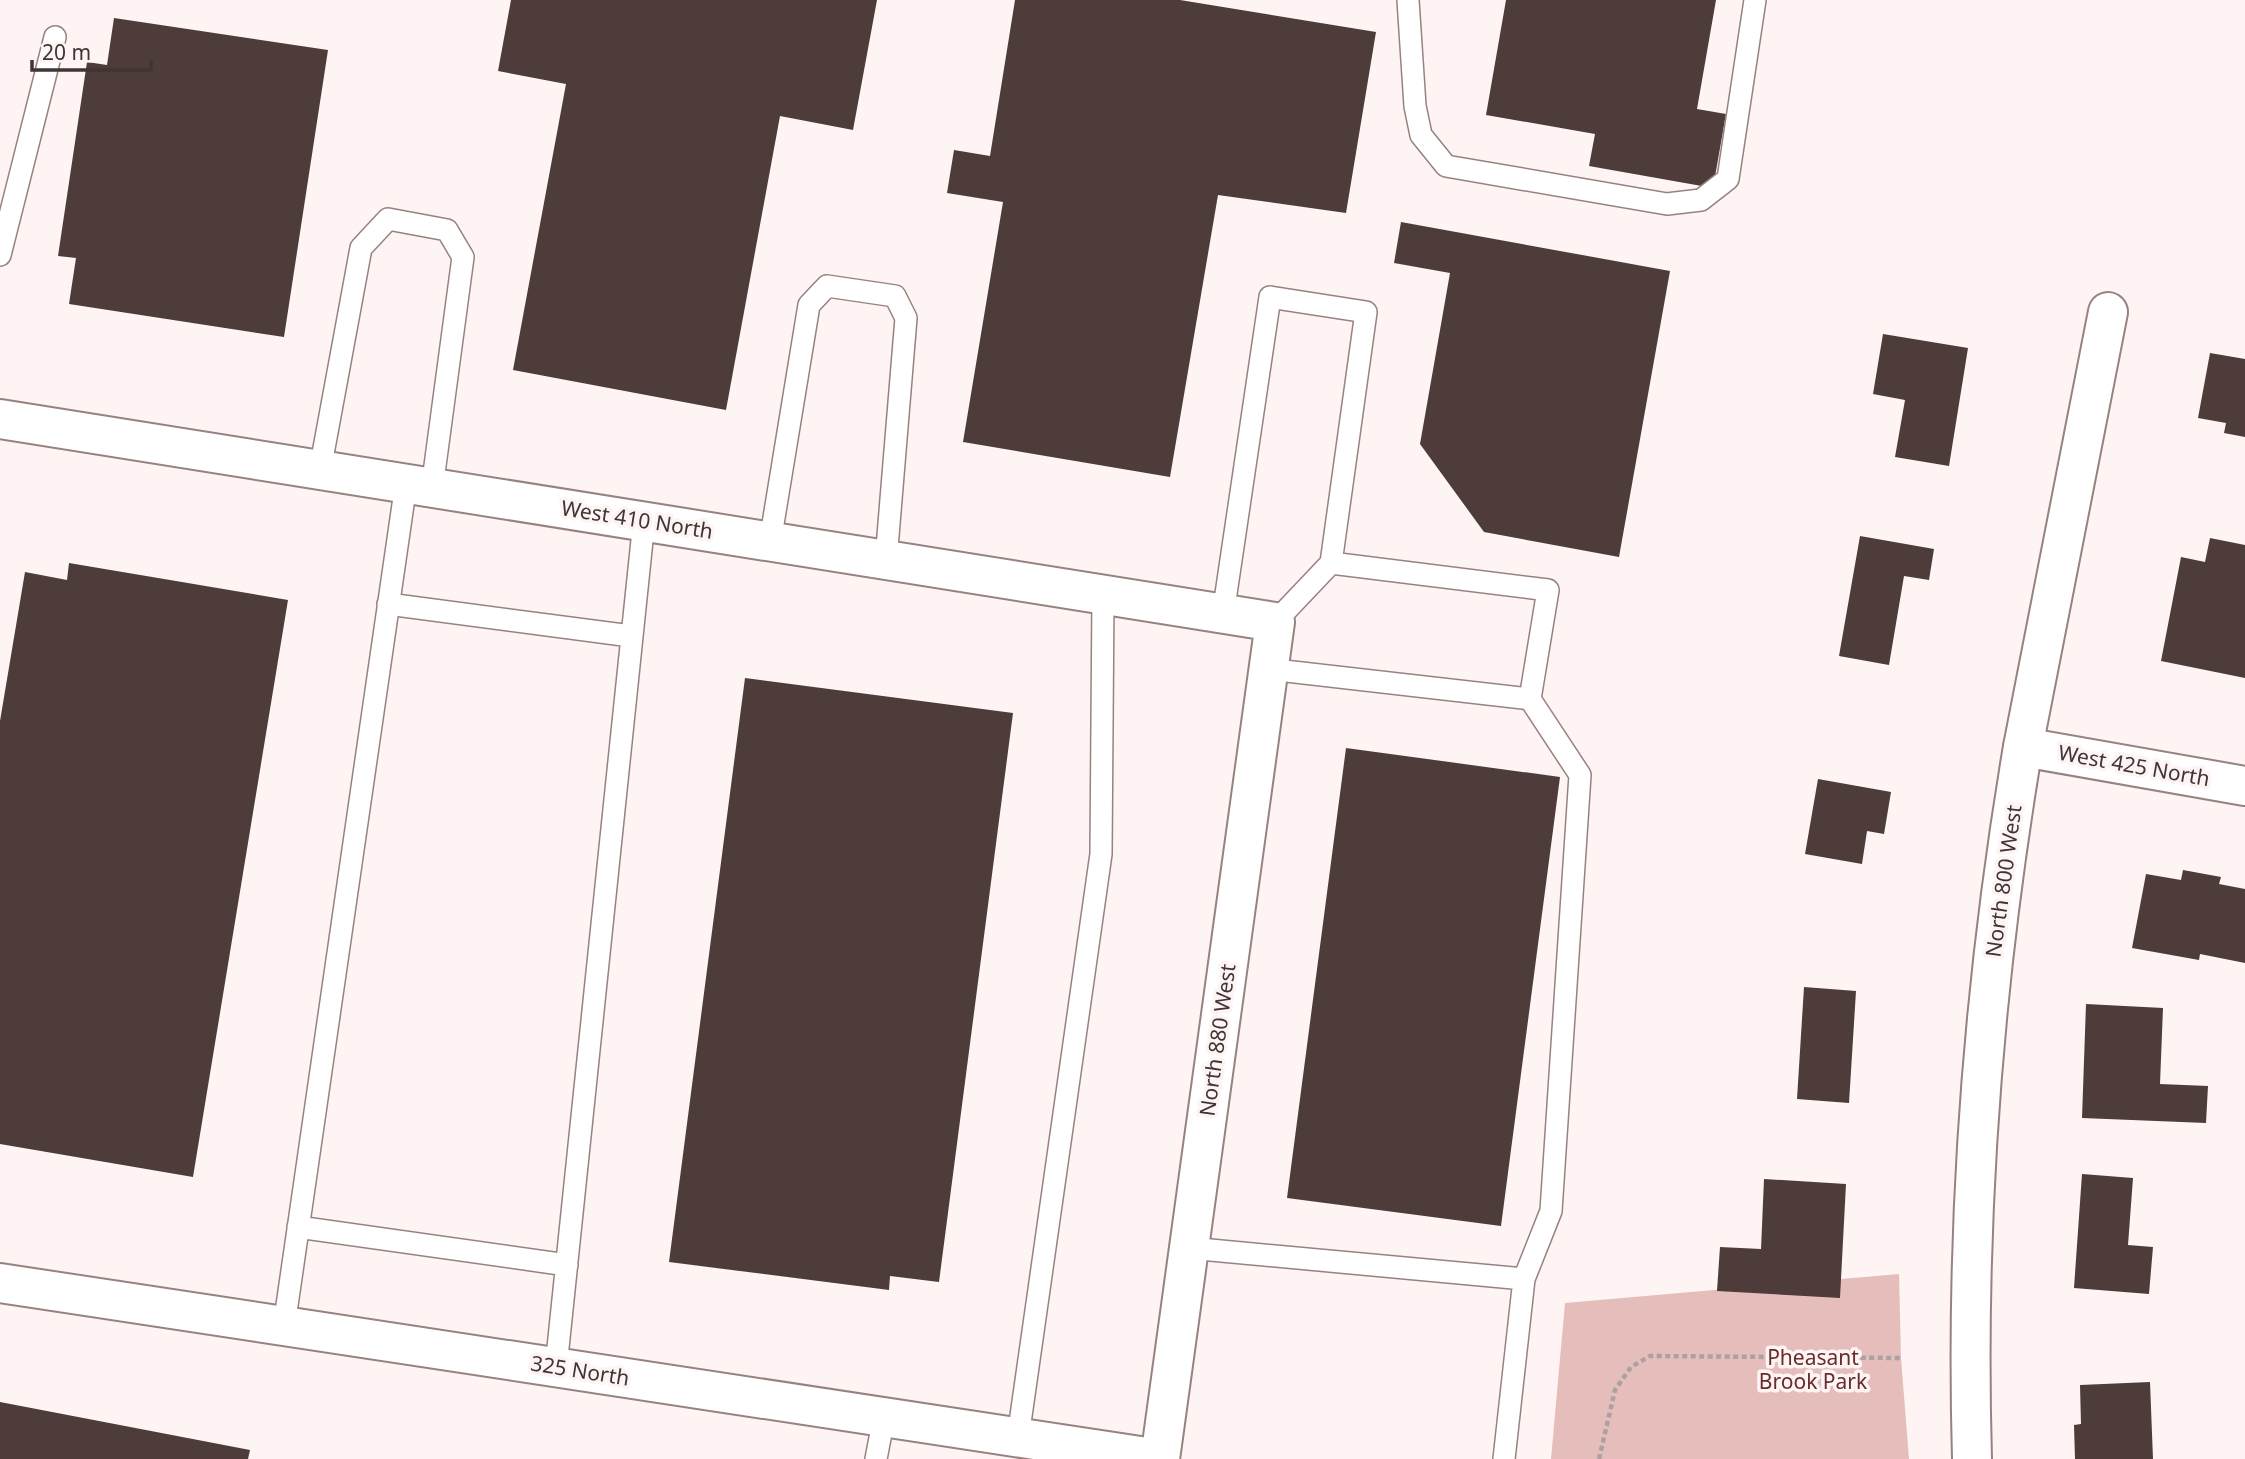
<svg xmlns="http://www.w3.org/2000/svg" width="2245" height="1459" viewBox="0 0 2245 1459" font-family="'Noto Sans',sans-serif">
<style>
.green{fill:#e5bebb}
.building{fill:#4e3c3a}
.lines{fill:none;stroke-linecap:round;stroke-linejoin:round}
.service-casing{stroke:#978280;stroke-width:24}
.minor-casing{stroke:#978280;stroke-width:42}
.tertiary-casing{stroke:#978280;stroke-width:42}
.path{stroke:#aaa1a0;stroke-width:4.5;stroke-dasharray:5 3.5;stroke-linecap:butt}
.service{stroke:#fff;stroke-width:21}
.minor{stroke:#fff;stroke-width:38}
.tertiary{stroke:#fff;stroke-width:38}
.labels{text-anchor:middle;stroke-width:7;stroke-linejoin:round;paint-order:stroke}
.street-label{font-size:21px;fill:#3e3534;stroke:#fdf4f3}
.park-label{font-size:21px;fill:#652d2b;stroke:#fdf4f3}
</style>
<rect width="100%" height="100%" fill="#fdf4f3"/>
<path class="green" d="M1899 1274 1901 1358 1909 1459H1551L1565 1303Z"/>
<path class="building" d="M511 0H877L853 130 780 116 726 410 513 370 566 84 498 71Z
M1015 0H1180L1376 32 1346 213 1218 195 1170 477 963 442 1003 202 947 193 954 150 990 156Z
M1506 0H1716L1697 109 1726 114 1713 188 1589 166 1595 134 1486 115Z
M114 18 328 50 284 337 69 304 76 258 58 256 87 62 107 65Z
M1401 222 1670 271 1619 557 1484 532 1420 444 1450 273 1394 263Z
M1883 334 1968 348 1949 466 1895 457 1905 400 1873 394Z
M2210 353 2245 359V437L2224 433 2226 423 2198 418Z
M1860 536 1934 549 1929 580 1904 576 1889 665 1839 656Z
M2210 538 2245 545V678L2161 661 2181 557 2205 562Z
M69 563 288 600 193 1177 0 1144V721L25 572 67 580Z
M745 678 1013 713 939 1282 890 1276 889 1290 669 1262Z
M1346 748 1560 777 1501 1226 1287 1198Z
M1818 779 1891 792 1884 834 1867 831 1862 864 1805 854Z
M2183 870 2221 877 2219 884 2245 889V963L2200 954 2199 960 2132 948 2146 874 2181 880Z
M1804 987 1856 991 1849 1103 1797 1099Z
M2086 1004 2163 1008 2160 1084 2208 1086 2206 1123 2082 1118Z
M2082 1174 2133 1178 2128 1245 2153 1247 2149 1294 2074 1288Z
M1764 1179 1846 1184 1840 1298 1717 1291 1720 1247 1761 1249Z
M2150 1382 2153 1459H2075L2074 1425 2081 1424 2080 1385Z
M0 1402 250 1450 248 1459H0Z"/>
<g class="lines">
<g class="service-casing">
<path id="service" d="M1408 0 1415 106 1421 135 1446 166 1667 204 1701 200 1728 179 1755 0
M0 255 55 37
M320 470 361 248 388 219 447 230 463 257 432 488
M770 542 809 305 827 286 895 296 906 318 886 560
M388 604 631 636
M1223 614 1270 297 1366 312 1331 563
M1268 669 1530 699 1548 590 1331 563 1275 622
M298 1227 567 1265
M1189 1248 1524 1279 1504 1459
M1524 1279 1551 1211 1580 775 1530 699
M284 1326 406 484
M556 1367 644 521
M1018 1437 1101 854 1103 595
M876 1459 884 1417"/>
</g>
<g class="minor-casing">
<path id="minor" d="M0 419 1275 622 1160 1459 0 1283
M2023 747 2108 312"/>
</g>
<g class="tertiary-casing">
<path id="tertiary" d="M1972 1459C1965 1218 1983 984 2023 747L2245 786"/>
</g>
<path class="path" d="M1599 1459 1615 1390 1631 1367 1650 1356 1901 1358"/>
<use href="#service" class="service"/>
<use href="#minor" class="minor"/>
<use href="#tertiary" class="tertiary"/>
</g>
<g class="labels">
<g class="street-label">
<text transform="translate(637 520) rotate(9)" y="7">West 410 North</text>
<text transform="translate(2134 766) rotate(10)" y="7">West 425 North</text>
<text transform="translate(2004 881) rotate(-82)" y="7">North 800 West</text>
<text transform="translate(1218 1040) rotate(-82)" y="7">North 880 West</text>
<text transform="translate(580 1371) rotate(9)" y="7">325 North</text>
</g>
<g class="park-label">
<text x="1813" y="1365">Pheasant<tspan x="1813" dy="24">Brook Park</tspan></text>
</g>
</g>
<path d="M32 60v10h119v-10" fill="none" stroke="#3e3534" stroke-width="3.5"/>
<text x="42" y="60" font-size="21" fill="#3e3534" stroke="#fdf4f3" stroke-width="5" paint-order="stroke">20 m</text>
</svg>
